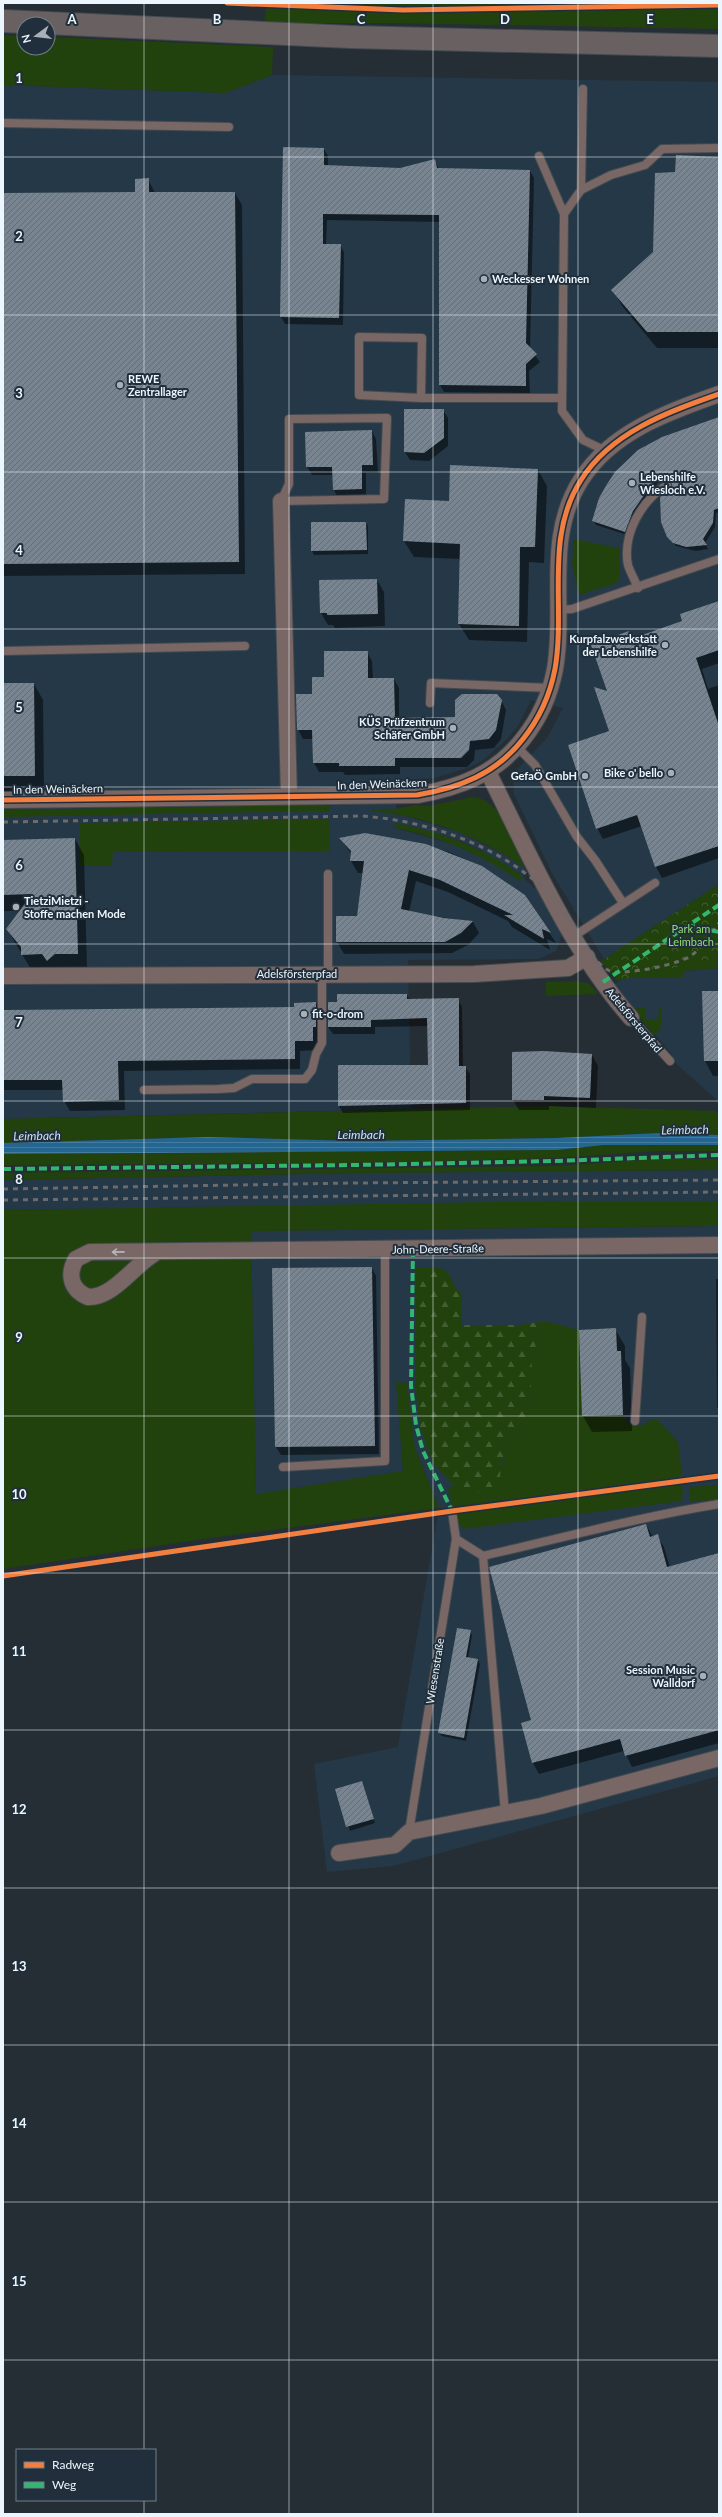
<svg xmlns="http://www.w3.org/2000/svg" width="722" height="2517" viewBox="0 0 722 2517" font-family="Lato,sans-serif">
<style>
.built{fill:#253847;fill-rule:evenodd}
.green{fill:#22420d}
.forest{fill:url(#forest-firs)}
.park{fill:url(#park-crowns)}
.water{fill:url(#water-rules)}
.shadow{fill:#0007}
.building{fill:url(#building-hatch)}
.lines{fill:none;stroke-linecap:round;stroke-linejoin:round}
.service-casing{stroke:#434a4f;stroke-width:10}
.minor-casing{stroke:#434a4f;stroke-width:18}
.primary-casing{stroke:#434a4f;stroke-width:24}
.service{stroke:#786765;stroke-width:8}
.minor{stroke:#786765;stroke-width:16}
.primary{stroke:#696161;stroke-width:22}
.rail{stroke:#6d6a6b;stroke-width:3;stroke-dasharray:5 5;stroke-linecap:butt}
.quiet{stroke:#33b770;stroke-width:4;stroke-dasharray:8 4;stroke-linecap:butt}
.cycleway-casing{stroke:#202f3b;stroke-width:8}
.cycleway{stroke:#f27e40;stroke-width:5}
.oneway{stroke:#b8b6b9}
.grid{fill:none;stroke:#ecf6fe;stroke-width:1;stroke-opacity:0.55}
.poi-dot{fill:#a7b0b8;stroke:#202f3b;stroke-width:1.5}
.labels{text-anchor:middle;stroke-width:4;stroke-linejoin:round;paint-order:stroke}
.poi-label{font-size:11px;font-weight:bold;fill:#ecf6fe;stroke:#202f3b;text-anchor:start}
.street-label{font-size:11px;fill:#ecf6fe;stroke:#202f3b}
.park-label{font-size:11px;fill:#95db72;stroke:#202f3b}
.water-label{font-size:12px;font-style:italic;fill:#cce1f0;stroke:#202f3b}
.grid-label{font-size:13px;text-anchor:middle;font-weight:bold;fill:#ecf6fe;stroke:#202f3b;stroke-width:4;stroke-linejoin:round;paint-order:stroke}
</style>
<defs>
<pattern id="forest-firs" width="22" height="20" patternUnits="userSpaceOnUse"><rect width="22" height="20" fill="#22420d"/><path d="M5 1l3.5 6h-7zM16 11l3.5 6h-7z" fill="#425e31"/></pattern>
<pattern id="park-crowns" width="20" height="18" patternUnits="userSpaceOnUse"><rect width="20" height="18" fill="#22420d"/><path d="M2 6a3 3 0 1 1 6 0M12 15a3 3 0 1 1 6 0" fill="none" stroke="#425e31"/></pattern>
<pattern id="water-rules" width="6" height="5" patternUnits="userSpaceOnUse"><rect width="6" height="5" fill="#246690"/><path d="M0 2.5h6" fill="none" stroke="#447ca1"/></pattern>
<pattern id="building-hatch" width="6" height="6" patternUnits="userSpaceOnUse"><rect width="6" height="6" fill="#788590"/><path d="M-1 1l2-2M0 6l6-6M5 7l2-2" fill="none" stroke="#646d75"/></pattern>
</defs>
<rect width="100%" height="100%" fill="#262e35"/>
<path class="built" d="M272 75 719 82V884L604 959 552 873 514 794 513 780 515 772 547 738 563 708 531 700 518 726 507 739 482 761 467 768 435 778 397 780 396 809H372L412 818 461 833 511 858 525 868 526 871 523 877 534 888 537 887 562 935 556 951 539 959 408 960 411 1109 3 1119V85L225 93ZM395 823 458 840 480 850 520 874V881L494 864 456 845 395 828Z
M719 968V1102L671 1059 673 1056 614 985 622 979 629 977H683L684 971Z
M719 1170V1201L3 1210V1180L356 1173Z
M719 1226V1776L393 1866 327 1872 314 1764 398 1747 439 1508 415 1448 411 1425 397 1382 403 1471 256 1495 251 1231Z"/>
<path class="green" d="M267 3H719V29L393 23H264Z
M3 35 24 36V48H48V37L273 47 272 75 225 93 3 85Z
M574 539 619 548 620 577 617 583 579 595 572 565Z
M473 797C503 800 514 845 525 868 481 837 427 816 372 811V809H396L416 805 429 806Z
M317 805 330 806V811L3 817V810Z
M330 819V851L113 852 112 866H80V823Z
M395 823C441 832 486 848 523 877L520 881C482 855 440 836 395 828Z
M719 957V968L684 971V977H629Z
M577 981 590 984 599 994 546 996V982Z
M646 1007V1019L658 1020 659 1007H661V1027L655 1036 633 1009Z
M549 1106 715 1111 719 1115V1135L658 1133 556 1138 357 1141 208 1137 3 1143V1119Z
M604 1145H719V1151H657L555 1158 356 1163 3 1165V1154L557 1150Z
M657 1159H719V1170L356 1173 3 1180V1173L556 1166Z
M557 1201H719V1226L251 1231 256 1494 403 1471 396 1382 407 1383 415 1448 439 1508 203 1539 3 1569V1210Z
M545 1321 579 1330 582 1416 623 1415 629 1426H641L653 1419 658 1420 678 1442 682 1473 679 1477 452 1507 448 1488 453 1485 466 1492 503 1464 504 1449 530 1408 532 1361 539 1332Z
M679 1484 683 1489 682 1501 464 1529 455 1522 453 1514Z
M719 1485V1500L690 1501 689 1487Z"/>
<path class="forest" d="M416 1268C423 1268 436 1266 442 1269 453 1273 452 1289 462 1293V1325H520L545 1321 539 1332 532 1361 530 1408 504 1449 499 1483 489 1492H466L453 1485 434 1464 427 1449 420 1425 415 1386Z"/>
<path class="park" d="M719 884V957L617 981 601 961Z"/>
<path class="water" d="M658 1133 719 1135V1145H604L557 1150 3 1154V1143L208 1137 357 1141 556 1138Z"/>
<path class="shadow" d="M324 149 328 156V166L400 169 434 160 439 169 530 171 534 178 530 349 540 362 529 371 530 393 444 392 440 385V222L327 220 326 245H340L344 252 343 325 285 324 281 317Z
M719 158V348H657L622 306 613 290 654 252 676 173Z
M148 179 155 193H235L242 205 245 574 3 576V194L136 193Z
M405 410H443L448 418V446L429 461 410 460 405 452Z
M719 418V512L716 513 715 527 705 543 708 549 696 551 676 546 667 535 662 522 661 497 673 486 670 483 663 486 661 478 634 516 627 535 596 525 594 521Z
M372 431 376 439 378 473H366V497L338 498 334 490 333 475H312L307 467 306 433Z
M538 470 547 486 544 563 529 562 527 642 469 640 459 624 461 559 414 557 404 541Z
M366 523 368 526V554L314 555 312 551Z
M377 580 384 592 385 626 335 628 333 625H328L321 613Z
M719 607V663L702 669 708 689 719 685V858L662 878 656 867 642 826 603 839 597 828 610 732 608 692 629 633 632 639 683 622Z
M367 652 372 661 373 679H394L399 688V719L456 718 501 700 506 710 501 739 494 748 475 750 474 760 467 767H400V774L345 775 343 772H319L314 763 313 739H303L298 729 313 695 325 678Z
M3 684H34L43 700 44 792H3Z
M365 834 403 840 449 852 482 867 525 895 556 943 547 939 550 950 512 927 508 921 448 892 416 881 409 912 473 922 479 933 468 945 452 953 344 954 337 942 357 917 364 873H358L351 861 352 855 341 839Z
M75 839 84 855 87 969 32 971 7 929 21 911H3V841Z
M703 992H719V1076H713L705 1061Z
M407 995 410 1000 458 999 462 1007 463 1067H465L470 1074V1110L343 1113 339 1106 429 1066 428 1026 375 1027V1034H333L328 1027Z
M316 1003 322 1013V1037H318V1050L300 1051V1069L124 1071 125 1110 70 1111 64 1101V1090H3V1010L295 1008Z
M592 1055 598 1066 596 1108 549 1106V1110H519L513 1100Z
M372 1268 376 1276 379 1454 281 1455 276 1447 273 1269Z
M716 1279H719V1410L717 1407Z
M615 1329 625 1346V1360L630 1368 632 1431 592 1432 583 1416Z
M646 1525 653 1537 657 1536 664 1547 670 1568 719 1554V1743L632 1767 624 1751 539 1774 533 1763 522 1724 533 1721Z
M470 1631 472 1635 468 1659 478 1660 480 1664 466 1741 442 1736 439 1733Z
M362 1782 375 1823 350 1831 336 1790Z"/>
<path class="building" d="M283 147 324 148V165L400 168 435 159 437 168 530 170 526 343 537 354 526 364V386L439 385V215L323 214V244H341L339 318 280 317Z
M676 155 719 157V332H647L611 290 653 252 655 173 675 172Z
M149 178V192H235L239 562 3 564V193L135 192V179Z
M404 409H444V438L424 453 404 452Z
M719 417V508L714 510 713 523 703 539 707 545 686 547 673 543 667 537 661 522 660 497 670 489 672 484 667 480 660 483V473L633 511 625 532 592 521 599 498 607 484 615 472 638 450 662 437Z
M372 430 373 465H362V489L333 490 332 467H306L305 432Z
M450 465 538 469 535 547H520L519 626 458 624 460 544 403 541 405 499 449 501Z
M311 522H366L367 550 311 551Z
M377 579 378 614 327 615V613H320L319 580Z
M719 601V650L696 658 719 726V846L655 867 637 815 596 829 568 745 609 731 594 687 607 691 591 645 629 631 631 639 682 621 680 614Z
M324 651H368V678H394L395 718 455 717V700L462 694H497L502 700 496 730 489 739 470 741 469 750 461 758H395V766H339V763H313L312 730H297L296 694H312V677H324Z
M3 683H34L35 776H3Z
M365 833 426 844 482 866 525 895 551 933 542 929 544 939 504 915H513L440 880 409 870 401 909 444 918 473 921 461 933 445 942H336V916H357L364 861H350L351 851 339 838Z
M75 838 78 954H55L47 961 42 954 21 955V947L6 929 32 894 3 895V840Z
M702 991H719V1061H704Z
M337 994H407V999L459 998V1066H466V1103L338 1106V1065H428L427 1018 371 1020V1027H328V1002H337Z
M316 1002V1027H313V1041H295V1059L118 1061 119 1100 63 1102 62 1080H3V1010L294 1007V1003Z
M544 1051 592 1054 590 1098 544 1096V1100H512V1052Z
M372 1267 375 1446 275 1447 272 1268Z
M616 1328 617 1351H621L623 1415 582 1416 579 1330Z
M646 1524 650 1537 658 1534 667 1567 719 1553V1730L625 1756 620 1739 532 1763 521 1723 531 1720 489 1567Z
M457 1628 471 1630 466 1657 478 1659 464 1738 438 1733Z
M362 1781 374 1819 346 1827 335 1789Z"/>
<g class="lines">
<g class="service-casing">
<path id="service" d="M3 123 229 127
M539 156 564 214
M581 190 583 89
M421 398 422 338 359 337V395L421 398H561
M387 418 384 499 281 501 289 484V419Z
M606 451 583 440 562 411 564 214 581 190 611 175 645 165 662 149 719 148
M638 588C635 580 630 572 628 565 622 534 642 500 667 485
M557 610 572 609 719 559
M3 651 245 646
M430 703 431 683 551 688
M517 747 535 765 577 837 595 860 623 903
M574 936 655 883
M328 974V874
M631 1018 670 1061
M144 1090 218 1089 234 1088 252 1079H305L312 1070 316 1054 322 1043V974
M635 1421 642 1317
M283 1467 385 1461V1250
M456 1539 483 1556C562 1538 639 1517 719 1504
M483 1556 505 1813
M409 1832 456 1539 452 1511"/>
</g>
<g class="minor-casing">
<path id="minor" d="M281 501 289 796
M488 772C530 856 569 947 631 1018
M3 800 417 795C459 788 496 774 523 739 539 719 550 695 555 669 566 605 544 538 581 480 611 432 668 412 719 394
M3 976 474 974 568 968 587 957
M157 1252C134 1264 114 1298 88 1297 71 1290 67 1275 76 1259L90 1252 719 1245
M339 1853 395 1845 409 1832 541 1806 719 1758"/>
</g>
<g class="primary-casing">
<path id="primary" d="M3 21 351 37 719 46"/>
</g>
<use href="#service" class="service"/>
<use href="#minor" class="minor"/>
<use href="#primary" class="primary"/>
<path class="rail" d="M3 822 362 816C433 821 514 850 561 907 575 924 591 963 610 971 622 976 682 964 692 955 702 947 711 934 719 923
M3 1189 354 1183 719 1180
M3 1200 719 1192"/>
<path class="quiet" d="M687 925 719 932
M603 982 719 905
M3 1169 356 1165 556 1161 719 1155
M413 1249 411 1386 416 1425 423 1451 452 1511H450"/>
<g class="cycleway-casing">
<path id="cycleway" d="M227 3 403 10 719 5
M3 800 417 795C459 788 496 774 523 739 539 719 550 695 555 669 566 605 544 538 581 480 611 432 668 412 719 394
M3 1576 452 1511 719 1476"/>
</g>
<use href="#cycleway" class="cycleway"/>
</g>
<defs><path id="oneway-shaft" d="M-6 0H5M1.5-3L5.5 0L1.5 3" fill="none" stroke-width="1.6" stroke-linecap="round" stroke-linejoin="round"/></defs>
<use class="oneway" href="#oneway-shaft" transform="translate(118 1252) rotate(179)"/>
<path class="grid" d="M144 3V2450M289 3V2514M433 3V2514M578 3V2514M3 157H719M3 315H719M3 472H719M3 629H719M3 787H719M3 944H719M3 1101H719M3 1258H719M3 1416H719M3 1573H719M3 1730H719M3 1888H719M3 2045H719M3 2202H719M3 2360H719M144 2500V2514"/>
<g class="poi-dot">
<circle cx="484" cy="279" r="4"/>
<circle cx="120" cy="385" r="4"/>
<circle cx="632" cy="483" r="4"/>
<circle cx="665" cy="645" r="4"/>
<circle cx="453" cy="728" r="4"/>
<circle cx="671" cy="773" r="4"/>
<circle cx="585" cy="776" r="4"/>
<circle cx="16" cy="907" r="4"/>
<circle cx="304" cy="1014" r="4"/>
<circle cx="703" cy="1676" r="4"/>
</g>
<g class="labels">
<g class="poi-label">
<text x="492" y="283">Weckesser Wohnen</text>
<text x="128" y="383">REWE<tspan x="128" dy="13">Zentrallager</tspan></text>
<text x="640" y="481">Lebenshilfe<tspan x="640" dy="13">Wiesloch e.V.</tspan></text>
<text x="657" y="643" text-anchor="end">Kurpfalzwerkstatt<tspan x="657" dy="13">der Lebenshilfe</tspan></text>
<text x="445" y="726" text-anchor="end">KÜS Prüfzentrum<tspan x="445" dy="13">Schäfer GmbH</tspan></text>
<text x="663" y="777" text-anchor="end">Bike o' bello</text>
<text x="577" y="780" text-anchor="end">GefaÖ GmbH</text>
<text x="24" y="905">TietziMietzi -<tspan x="24" dy="13">Stoffe machen Mode</tspan></text>
<text x="312" y="1018">fit-o-drom</text>
<text x="695" y="1674" text-anchor="end">Session Music<tspan x="695" dy="13">Walldorf</tspan></text>
</g>
<g class="street-label">
<text transform="translate(382 784) rotate(-2)" y="4">In den Weinäckern</text>
<text transform="translate(58 789) rotate(-1)" y="4">In den Weinäckern</text>
<text x="297" y="978">Adelsförsterpfad</text>
<text transform="translate(634 1020) rotate(50)" y="4">Adelsförsterpfad</text>
<text transform="translate(438 1249) rotate(-1)" y="4">John-Deere-Straße</text>
<text transform="translate(435 1671) rotate(-81)" y="4">Wiesenstraße</text>
</g>
<g class="park-label">
<text x="691" y="933">Park am<tspan x="691" dy="13">Leimbach</tspan></text>
</g>
<g class="water-label">
<text transform="translate(685 1130) rotate(-1)" y="4">Leimbach</text>
<text x="361" y="1139">Leimbach</text>
<text transform="translate(37 1136) rotate(-1)" y="4">Leimbach</text>
</g>
</g>
<g class="grid-label">
<text x="72" y="24">A</text>
<text x="217" y="24">B</text>
<text x="361" y="24">C</text>
<text x="505" y="24">D</text>
<text x="650" y="24">E</text>
<text x="19" y="83">1</text>
<text x="19" y="241">2</text>
<text x="19" y="398">3</text>
<text x="19" y="555">4</text>
<text x="19" y="712">5</text>
<text x="19" y="870">6</text>
<text x="19" y="1027">7</text>
<text x="19" y="1184">8</text>
<text x="19" y="1342">9</text>
<text x="19" y="1499">10</text>
<text x="19" y="1656">11</text>
<text x="19" y="1814">12</text>
<text x="19" y="1971">13</text>
<text x="19" y="2128">14</text>
<text x="19" y="2286">15</text>
</g>
<rect width="722" height="2517" fill="none" stroke="#ecf6fe" stroke-width="8"/>
<rect x="16" y="2449" width="140" height="52" fill="#202f3b" stroke="#727f89"/>
<rect x="24" y="2462" width="20" height="6" fill="#f27e40" stroke="#727f89"/>
<text x="52" y="2469" font-size="12" fill="#ecf6fe">Radweg</text>
<rect x="24" y="2482" width="20" height="6" fill="#33b770" stroke="#727f89"/>
<text x="52" y="2489" font-size="12" fill="#ecf6fe">Weg</text>
<g transform="translate(36 36) rotate(255)"><circle r="19" fill="#202f3b" stroke="#727f89"/>
<path d="M0-3L7 15L0 10L-7 15Z" fill="#a7b0b8"/>
<text y="-6" font-size="11" font-weight="bold" text-anchor="middle" fill="#ecf6fe">N</text>
</g>
</svg>
